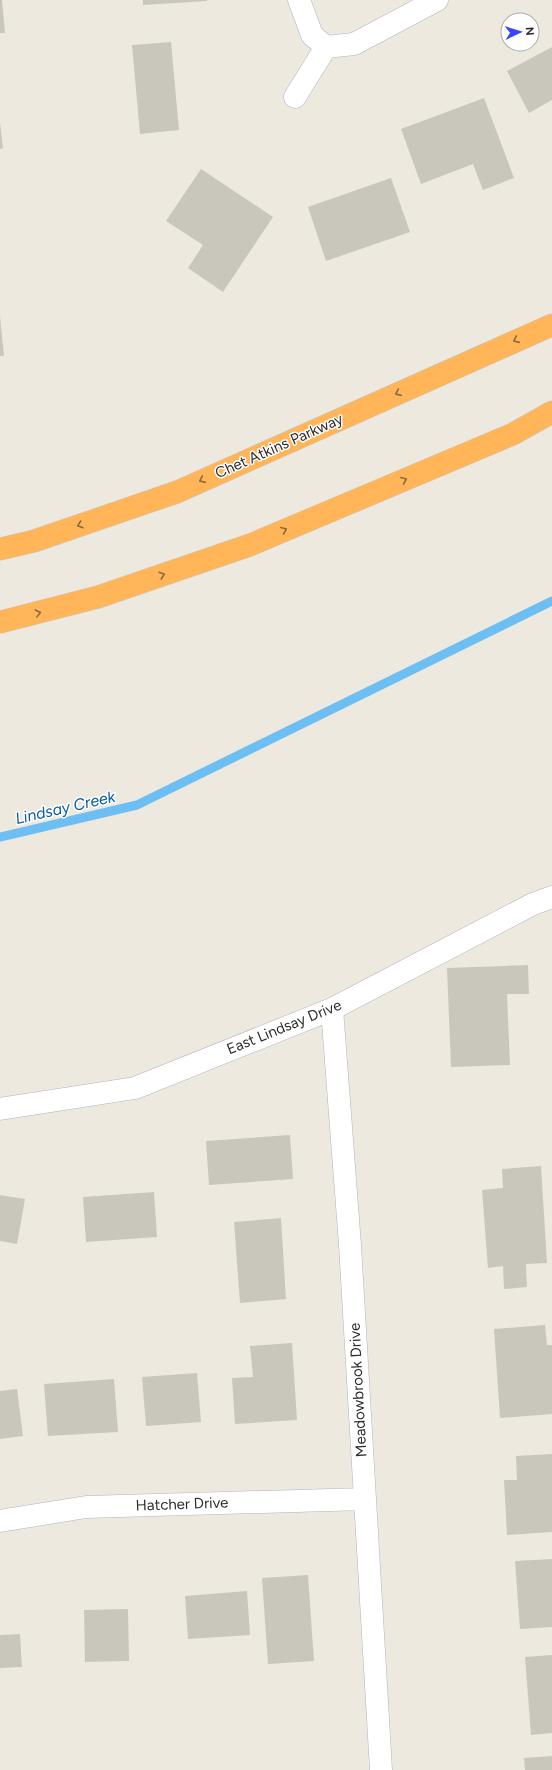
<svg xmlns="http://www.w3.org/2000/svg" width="552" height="1770" viewBox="0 0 552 1770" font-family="Figtree,sans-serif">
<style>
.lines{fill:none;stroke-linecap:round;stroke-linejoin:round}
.stream{stroke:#6dbff3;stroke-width:9}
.building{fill:#c9c7bc}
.street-casing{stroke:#b2b2c0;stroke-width:23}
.highway-casing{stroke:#c8c8c8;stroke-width:23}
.street{stroke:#fff;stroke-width:22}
.highway{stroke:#ffb558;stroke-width:22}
.oneway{stroke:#8b6a40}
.labels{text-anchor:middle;stroke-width:3;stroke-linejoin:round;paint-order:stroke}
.street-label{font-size:15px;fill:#2c2c2c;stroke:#fff}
.water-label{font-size:16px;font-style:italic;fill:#085aa3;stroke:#fff}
</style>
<rect width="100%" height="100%" fill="#eee9de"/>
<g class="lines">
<path class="stream" d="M0 837 137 805 552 601"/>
</g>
<path class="building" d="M0 0H2L5 33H0Z
M143 0H207V1L143 5Z
M171 42 179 130 140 134 132 45Z
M552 47V100L529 113 507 71Z
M484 98 514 178 483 190 473 164 421 184 401 129Z
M0 122 3 148 0 149Z
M201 169 273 217 223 292 188 268 203 245 166 221Z
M391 178 410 232 326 261 308 207Z
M0 316 4 356H0Z
M528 965 529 994H507L510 1065 451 1067 447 968Z
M290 1135 293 1179 209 1185 206 1141Z
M541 1166 547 1263 526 1264 527 1287 504 1289 503 1266 488 1268 482 1190 503 1188 502 1169Z
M154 1192 157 1237 86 1242 83 1197Z
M0 1195 25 1199 17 1244 0 1241Z
M281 1218 286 1299 240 1303 234 1222Z
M545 1325 547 1345H552V1414L500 1418 494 1329Z
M292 1343 297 1420 235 1424 232 1378 253 1377 250 1346Z
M197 1373 201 1422 146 1426 142 1377Z
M114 1379 118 1432 48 1436 44 1384Z
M17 1389 23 1436 0 1439V1391Z
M552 1454V1532L507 1535 504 1480H517L516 1456Z
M552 1559V1627L520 1629 515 1561Z
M308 1575 314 1661 268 1664 262 1578Z
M247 1591 250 1635 188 1639 185 1596Z
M128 1609 129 1661 85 1662 84 1610Z
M20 1634 22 1667 0 1668V1635Z
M552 1655V1733L531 1735 525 1657Z
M552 1756V1770H525L524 1758Z"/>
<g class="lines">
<g class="street-casing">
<path id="street" d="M299 0 312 35 326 47
M295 97 326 47 354 44 437 0
M332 1009 350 1245 381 1770
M0 1109 135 1088 332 1009 533 904 552 897
M0 1521 86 1507 364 1499"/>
</g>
<g class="highway-casing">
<path id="highway" d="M0 549 34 541 177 492 552 325
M0 622 98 597 250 545 513 434 552 412"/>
</g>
<use href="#street" class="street"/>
<use href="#highway" class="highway"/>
</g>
<defs><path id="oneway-chevron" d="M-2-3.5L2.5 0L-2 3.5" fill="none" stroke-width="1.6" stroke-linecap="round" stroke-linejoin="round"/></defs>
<g class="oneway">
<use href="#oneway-chevron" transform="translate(516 340) rotate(156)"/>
<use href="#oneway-chevron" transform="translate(398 393) rotate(156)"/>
<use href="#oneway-chevron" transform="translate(202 480) rotate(156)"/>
<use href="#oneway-chevron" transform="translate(404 480) rotate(-23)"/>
<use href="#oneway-chevron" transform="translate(80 525) rotate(161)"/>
<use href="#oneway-chevron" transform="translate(284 530) rotate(-23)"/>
<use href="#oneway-chevron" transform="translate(162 575) rotate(-19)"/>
<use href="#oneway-chevron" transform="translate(38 613) rotate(-14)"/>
</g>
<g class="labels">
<g class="street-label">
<text transform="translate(279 446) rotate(-24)" y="5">Chet Atkins Parkway</text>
<text transform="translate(284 1027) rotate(-22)" y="5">East Lindsay Drive</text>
<text transform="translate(358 1390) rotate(-93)" y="5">Meadowbrook Drive</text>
<text transform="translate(182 1504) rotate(-2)" y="5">Hatcher Drive</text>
</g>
<g class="water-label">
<text transform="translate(65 807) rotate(-13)" y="6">Lindsay Creek</text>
</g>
</g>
<g transform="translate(520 32) rotate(86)"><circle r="19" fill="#ffffff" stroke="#ababab"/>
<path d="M0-3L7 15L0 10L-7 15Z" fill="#3a45ff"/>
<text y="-6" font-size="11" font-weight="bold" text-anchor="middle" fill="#2c2c2c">N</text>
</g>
</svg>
